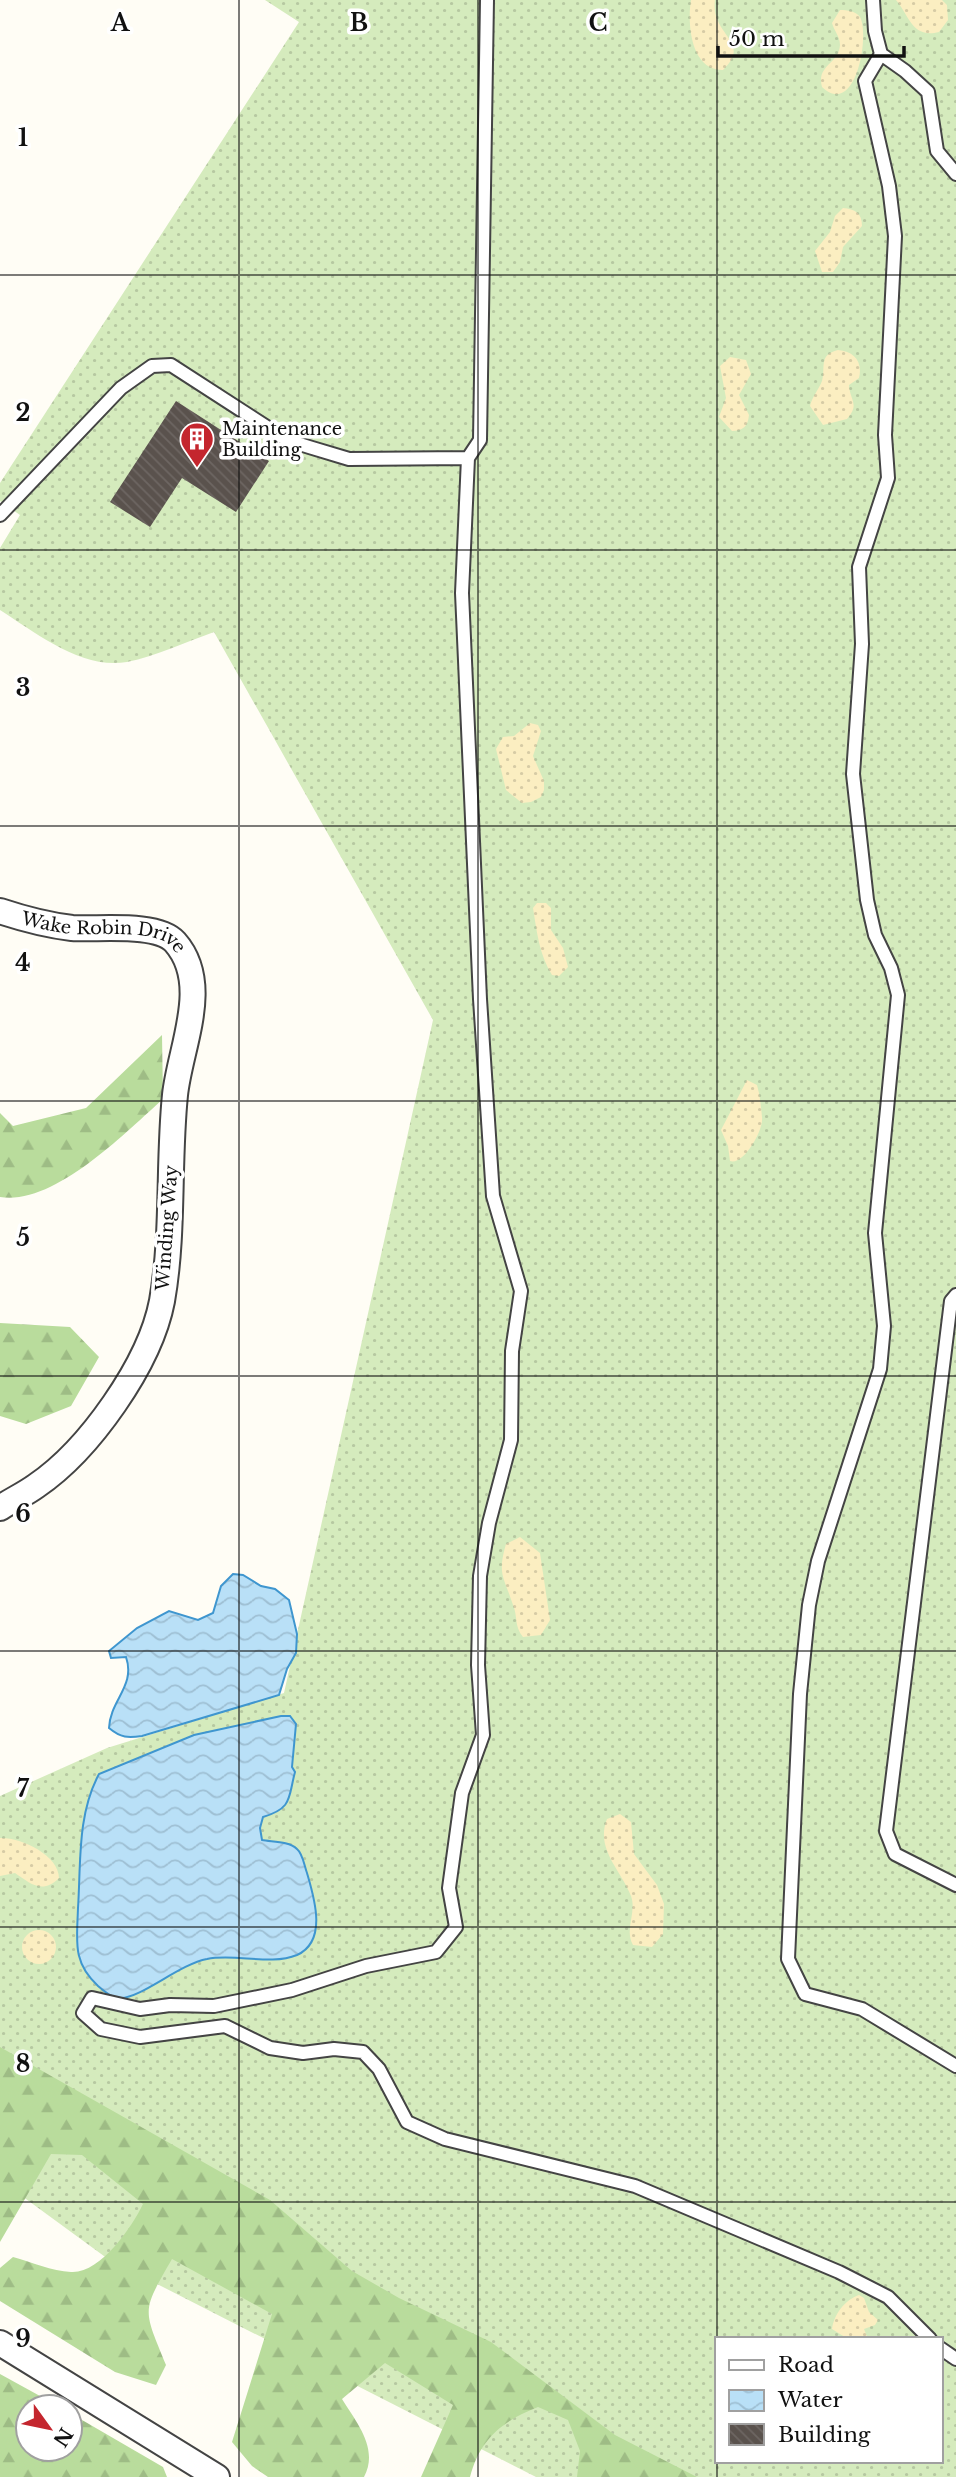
<svg xmlns="http://www.w3.org/2000/svg" width="956" height="2477" viewBox="0 0 956 2477" font-family="'Libre Baskerville',serif">
<style>
.grass{fill:url(#grass-dots);fill-rule:evenodd}
.forest{fill:url(#forest-firs)}
.sand{fill:url(#sand-dots)}
.water{fill:url(#water-waves);stroke:#3f96cf;stroke-width:2}
.building{fill:url(#building-back-hatch)}
.lines{fill:none;stroke-linecap:round;stroke-linejoin:round}
.lane-casing{stroke:#444;stroke-width:16}
.street-casing{stroke:#444;stroke-width:28}
.lane{stroke:#fff;stroke-width:12}
.street{stroke:#fff;stroke-width:24}
.grid{fill:none;stroke:#111;stroke-width:2;stroke-opacity:0.55}
.labels{text-anchor:middle;stroke-width:7;stroke-linejoin:round;paint-order:stroke}
.poi-label{font-size:18px;fill:#111;stroke:#fff;text-anchor:start}
.street-label{font-size:18px;fill:#111;stroke:#fff}
.grid-label{font-size:23px;text-anchor:middle;font-weight:bold;fill:#111;stroke:#fff;stroke-width:7;stroke-linejoin:round;paint-order:stroke}
</style>
<defs>
<pattern id="grass-dots" width="8" height="8" patternUnits="userSpaceOnUse" patternTransform="scale(1.75)"><rect width="8" height="8" fill="#d5ebbd"/><path d="M2 2h.1M6 6h.1" fill="none" stroke="#b6c8a1" stroke-width="1.8" stroke-linecap="round"/></pattern>
<pattern id="forest-firs" width="22" height="20" patternUnits="userSpaceOnUse" patternTransform="scale(1.75)"><rect width="22" height="20" fill="#b9dc9c"/><path d="M5 1l3.5 6h-7zM16 11l3.5 6h-7z" fill="#9ebc85"/></pattern>
<pattern id="sand-dots" width="8" height="8" patternUnits="userSpaceOnUse" patternTransform="scale(1.75)"><rect width="8" height="8" fill="#fbeec1"/><path d="M2 2h.1M6 6h.1" fill="none" stroke="#d6cba5" stroke-width="1.8" stroke-linecap="round"/></pattern>
<pattern id="water-waves" width="16" height="10" patternUnits="userSpaceOnUse" patternTransform="scale(1.75)"><rect width="16" height="10" fill="#b9e0f7"/><path d="M0 5q4-4 8 0t8 0" fill="none" stroke="#9ebfd3"/></pattern>
<pattern id="building-back-hatch" width="6" height="6" patternUnits="userSpaceOnUse" patternTransform="scale(1.75)"><rect width="6" height="6" fill="#5a524d"/><path d="M-1 5l2 2M0 0l6 6M5-1l2 2" fill="none" stroke="#6d6662"/></pattern>
</defs>
<rect width="100%" height="100%" fill="#fffdf5"/>
<path class="grass" d="M265 0H956V2477H536L108 2259 0 2180V1796L107 1748 284 1693 433 1020 214 632C186 642 156 656 127 662 82 670 36 633 0 610V548L20 515 0 501V483L299 22ZM716 2339H940V2461H716Z"/>
<path class="forest" d="M162 1035 163 1099C126 1132 54 1206 0 1197V1113L13 1126 86 1108Z
M0 1323 70 1327 99 1357 71 1406 26 1424 0 1416Z
M0 2047 270 2200 352 2271 399 2298 491 2342 615 2435 697 2477H577L580 2451 568 2420 538 2407C502 2421 480 2439 470 2477H421L453 2405 385 2363 342 2399C357 2423 379 2449 364 2477H268L252 2466 232 2442 272 2314 172 2259C141 2313 143 2308 166 2365L156 2385 115 2372 0 2301V2268L13 2257C31 2262 52 2271 71 2272 100 2274 132 2227 143 2204L82 2155 51 2154 0 2242Z
M0 2374 60 2407H28V2449H70V2413L163 2467 167 2477H0Z"/>
<path class="sand" d="M691 0H715C710 36 753 41 723 70 691 71 687 24 691 0Z
M896 0H942L947 5 948 20 939 32C912 39 909 15 896 0Z
M840 10C847 10 856 11 860 17 870 35 856 119 822 87 816 65 839 64 840 45 840 36 834 31 832 23Z
M843 208C855 209 862 213 862 226L843 247 840 262 833 272H822L815 251 830 232 835 216Z
M838 350C854 351 863 362 859 378L849 385C850 401 860 404 847 419L823 425 810 406C812 397 819 389 822 381 826 367 818 355 838 350Z
M730 357 746 360 751 374 739 395 749 415C748 426 743 431 732 431L719 417 726 398 720 366Z
M530 723 538 725 541 731 533 756 544 781V790L541 797 531 802 522 803 506 790 496 749 503 737 514 736Z
M537 903H546L551 908V930L563 948 568 967 559 976 552 975C539 954 537 932 533 908Z
M747 1080 757 1085C760 1095 761 1107 762 1117 764 1130 743 1166 730 1161L728 1146 721 1130Z
M520 1537 540 1553 550 1620 541 1635 523 1637C514 1626 518 1617 513 1605 504 1577 497 1575 506 1544Z
M620 1814 631 1822 634 1854 657 1885 664 1904 663 1934 652 1947 633 1945C624 1929 637 1913 631 1896 621 1870 595 1849 607 1819Z
M0 1838C20 1837 59 1855 59 1878 42 1895 30 1883 15 1873L0 1876Z
M22 1947a17 17 0 1 1 34 0a17 17 0 1 1-34 0Z
M859 2295 864 2298 869 2312 878 2320 875 2325 864 2329 868 2339H848L832 2329C834 2314 845 2300 859 2295Z"/>
<path class="water" d="M233 1574 243 1575 261 1586 275 1589 289 1600 297 1634 296 1653 287 1669 279 1695 142 1736C128 1738 121 1738 109 1728 110 1700 136 1686 126 1657L111 1658 109 1651 137 1628 169 1611 198 1620 213 1613 221 1586Z
M281 1716H290L296 1724 292 1767 295 1772C288 1798 293 1808 263 1817L260 1828 262 1840C272 1842 289 1841 297 1849 303 1854 304 1865 307 1873 314 1897 328 1941 297 1955 270 1966 235 1953 207 1959 180 1964 141 1998 121 1998 112 1998 105 1992 98 1986 72 1962 77 1941 78 1908 81 1863 77 1815 99 1774L194 1735Z"/>
<path class="building" d="M176 401 269 461 236 512 182 478 150 527 110 502Z"/>
<g class="lines">
<g class="lane-casing">
<path id="lane" d="M873 0 875 31 881 54 905 71 928 92 937 151 956 174
M881 54 865 81 889 186 895 236 885 435 888 478 859 567 862 644 853 774 867 900 875 935 891 968 898 995 875 1233 884 1326 880 1369 818 1561 809 1605 800 1694 788 1959 805 1994 862 2009 956 2066
M468 458 462 593 480 999 493 1196 521 1291 512 1351 511 1440 489 1523 480 1576 478 1665 483 1735 462 1793 449 1888 456 1927 436 1952 366 1966 292 1990 214 2006 170 2005 140 2009 92 1998 83 2013 101 2029 140 2037 225 2026 270 2048 303 2053 334 2049 363 2052 379 2069 407 2122 445 2139 635 2186 839 2272 888 2297 930 2339
M0 515 121 388 152 366 171 365 287 440 309 447 349 459 468 458 480 440 487 0
M956 1295 951 1301 886 1831 895 1854 956 1885
M940 2348 956 2359"/>
</g>
<g class="street-casing">
<g id="street">
<path id="s1" d="M0 911C24 919 47 925 72 928 97 930 157 922 175 942 212 984 180 1047 175 1095 168 1163 174 1233 162 1301 150 1364 89 1450 36 1486 25 1494 12 1500 0 1508"/>
<path d="M0 2343 217 2477"/>
</g>
</g>
<use href="#lane" class="lane"/>
<use href="#street" class="street"/>
</g>
<path class="grid" d="M239 0V2477M478 0V2477M717 0V2339M0 275H956M0 550H956M0 826H956M0 1101H956M0 1376H956M0 1651H956M0 1927H956M0 2202H956M717 2461V2477"/>
<defs>
<g id="building-pin" transform="scale(1.75)"><path d="M0 17L-7.5 6A9.5 9.5 0 1 1 7.5 6Z" fill="#c4262e" stroke="#fff"/><path d="M-4-6H4V6H1V3H-1V6H-4ZM-2.5-4.3h1.7v1.8h-1.7ZM.8-4.3h1.7v1.8H.8ZM-2.5-1h1.7V.8h-1.7ZM.8-1h1.7V.8H.8Z" fill="#fff"/></g>
</defs>
<g fill-rule="evenodd">
<use href="#building-pin" x="197" y="439"/>
</g>
<g class="labels">
<g class="poi-label">
<text x="222" y="435">Maintenance<tspan x="222" dy="21">Building</tspan></text>
</g>
<g class="street-label">
<text dy="6" stroke="none"><textPath href="#s1" startOffset="107">Wake Robin Drive</textPath></text>
<text transform="translate(167 1228) rotate(-86)" y="6">Winding Way</text>
</g>
</g>
<g class="grid-label">
<text x="120" y="31">A</text>
<text x="359" y="31">B</text>
<text x="598" y="31">C</text>
<text x="23" y="146">1</text>
<text x="23" y="421">2</text>
<text x="23" y="696">3</text>
<text x="23" y="971">4</text>
<text x="23" y="1246">5</text>
<text x="23" y="1522">6</text>
<text x="23" y="1797">7</text>
<text x="23" y="2072">8</text>
<text x="23" y="2347">9</text>
</g>
<rect x="715" y="2337" width="228" height="126" fill="#ffffff" stroke="#a0a0a0" stroke-width="2"/>
<rect x="729" y="2360" width="35" height="10" fill="#ffffff" stroke="#a0a0a0" stroke-width="2"/>
<text x="778" y="2372" font-size="21" fill="#111111">Road</text>
<rect x="729" y="2390" width="35" height="21" fill="url(#water-waves)" stroke="#a0a0a0" stroke-width="2"/>
<text x="778" y="2407" font-size="21" fill="#111111">Water</text>
<rect x="729" y="2424" width="35" height="21" fill="url(#building-back-hatch)" stroke="#a0a0a0" stroke-width="2"/>
<text x="778" y="2442" font-size="21" fill="#111111">Building</text>
<g transform="translate(49 2428) rotate(123)"><circle r="33" fill="#ffffff" stroke="#a0a0a0" stroke-width="2"/>
<path d="M0-5L12 26L0 18L-12 26Z" fill="#c4262e"/>
<text y="-10" font-size="19" font-weight="bold" text-anchor="middle" fill="#111111">N</text>
</g>
<path d="M718 46v10h186v-10" fill="none" stroke="#111111" stroke-width="3.5"/>
<text x="729" y="46" font-size="21" fill="#111111" stroke="#ffffff" stroke-width="5" paint-order="stroke">50 m</text>
</svg>
